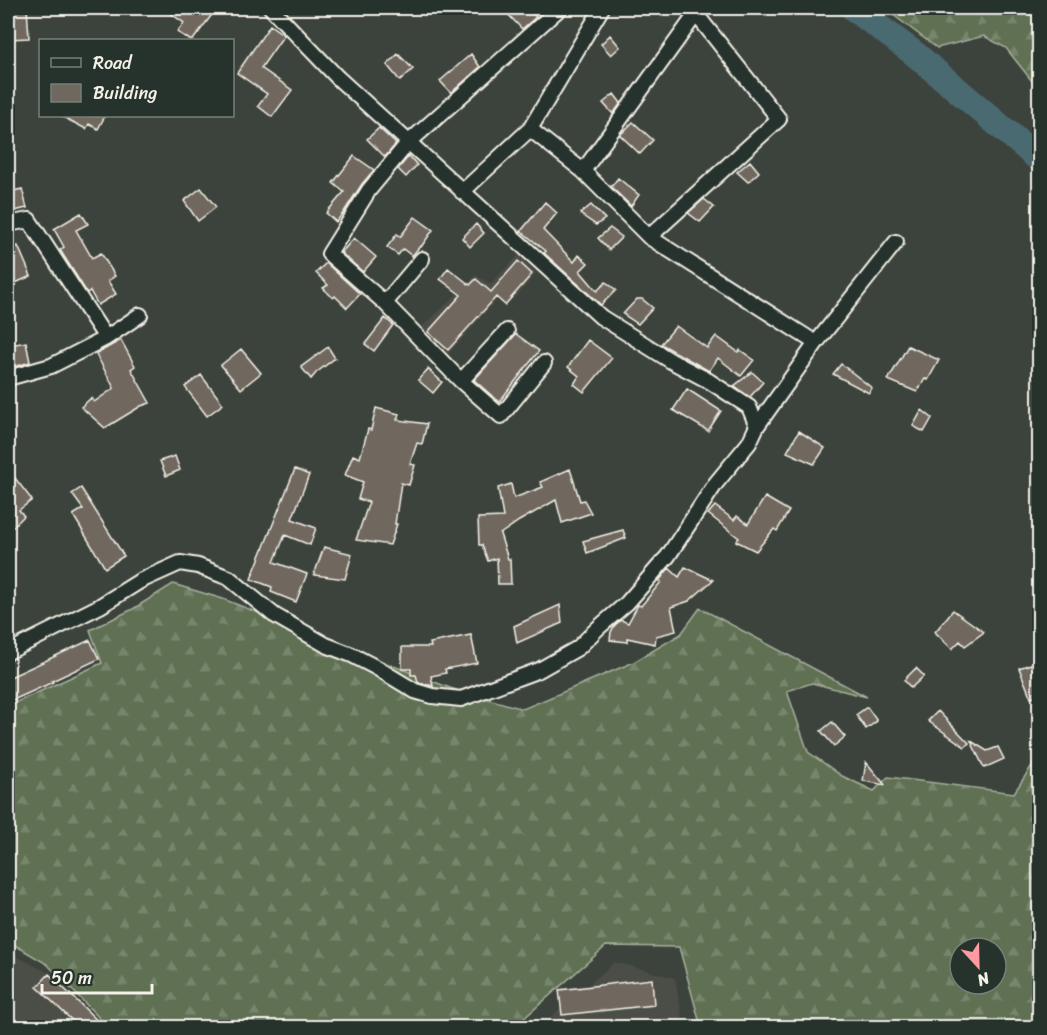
<svg xmlns="http://www.w3.org/2000/svg" width="1047" height="1035" viewBox="0 0 1047 1035" font-family="Sriracha,sans-serif">
<style>
.built{fill:#4b4e46}
.forest{fill:url(#forest-firs);stroke:#aab09e;stroke-width:1.5;fill-rule:evenodd}
.lines{fill:none;stroke-linecap:round;stroke-linejoin:round}
.river{stroke:#4a6a71;stroke-width:26}
.building{fill:#6f685e;stroke:#f4f1e8;stroke-width:1.5}
.street-casing{stroke:#f4f1e8;stroke-width:18}
.street{stroke:#26332d;stroke-width:14}
</style>
<defs>
<pattern id="forest-firs" width="22" height="20" patternUnits="userSpaceOnUse" patternTransform="scale(1.5)"><rect width="22" height="20" fill="#5f7053"/><path d="M5 1l3.5 6h-7zM16 11l3.5 6h-7z" fill="#77856c"/></pattern>
</defs>
<rect width="100%" height="100%" fill="#3c433c"/>
<filter id="ink" filterUnits="userSpaceOnUse"><feTurbulence type="fractalNoise" baseFrequency=".0167" numOctaves="2"/><feDisplacementMap in="SourceGraphic" scale="12" xChannelSelector="R" yChannelSelector="G"/><feConvolveMatrix kernelMatrix="1 2 1 2 8 2 1 2 1" color-interpolation-filters="sRGB"/></filter>
<g filter="url(#ink)">
<path class="built" d="M519 255 536 273 516 297 506 289 448 354 419 330 456 295 460 293 476 275 490 284Z
M8 952 49 973 106 1027H8Z
M615 962 675 978 684 1027 538 1028Z"/>
<path class="forest" d="M884 8H1039V90L1006 48 984 36 937 48Z
M173 584 223 599 450 688 523 709 634 662 681 634 700 608 867 697 812 683 787 691 808 752 842 776 874 791 888 777 1014 793 1039 755V1027H701L679 947 606 946 514 1027H108L47 964 8 941V706L102 663 90 630 133 609ZM960 948H996V984H960Z"/>
<g class="lines">
<path class="river" d="M853 8 915 54 1040 160"/>
</g>
<path class="building" d="M8 8H27L29 38 8 39Z
M163 8H217L193 40H190L177 32 184 23Z
M502 8H527L536 17 522 29Z
M270 25 284 35 261 68 292 90 272 117 258 106 267 94 237 73Z
M610 35 620 47 611 55 601 44Z
M398 54 413 69 400 81 387 65Z
M471 54 480 67 451 93 440 81Z
M614 94 621 103 613 114 603 103Z
M61 116H105L98 129 89 124 86 129Z
M633 122 653 140 640 154 620 135Z
M379 128 396 144 385 157 367 139Z
M354 156 374 170 362 184 344 212 336 222 326 213 344 192 333 183Z
M409 156 417 165 406 177 398 169Z
M750 161 759 172 748 182 737 172Z
M618 178 639 195 631 206 611 187Z
M201 188 216 207 198 221 184 201Z
M22 189 27 208 14 211 9 192Z
M704 199 714 207 700 222 688 213Z
M545 202 557 213 543 230 574 262 579 255 588 263 580 271 597 291 606 282 616 290 601 305 544 253 546 251 521 231Z
M591 205 605 219 596 225 580 214Z
M81 213 88 224 76 230 92 258 101 253 115 276 108 281 116 294 98 305 90 291 87 293 60 250 64 247 54 229Z
M415 217 433 230 421 247 420 246 412 256 403 249 398 255 387 247 397 234 400 237Z
M476 224 484 233 470 247 462 238Z
M610 228 622 237 609 250 598 238Z
M354 238 376 257 363 272 341 253Z
M18 246 31 276 11 285 8 277V250Z
M518 261 532 274 505 305 496 297 448 350 428 332 461 295 440 279 448 268 470 285 476 279 491 292Z
M326 263 360 294 347 308 335 296 333 298 323 288 328 285 316 273Z
M637 299H642L653 308 638 324 623 314Z
M385 318 393 325 374 351 365 344Z
M676 326 707 348 716 336 738 352 740 350 754 360 741 376 718 358 709 371 661 344Z
M516 334 539 351 499 402 474 380Z
M121 340 135 366 131 369 150 403 141 406 105 428 81 407 91 398 94 402 114 388 96 354Z
M588 340 612 358 584 392 574 384 579 376 568 367Z
M26 342 30 362 14 367 10 345Z
M908 346 939 360 928 380 925 379 917 392 888 380Z
M328 347 335 358 316 373 311 379 301 367Z
M241 349 261 373 241 389 221 365Z
M841 364 872 388 869 393 833 374Z
M428 369 442 382 433 393 418 380Z
M752 372 763 382 750 397 734 386Z
M201 375 223 404 207 416 185 387Z
M687 389 721 411 708 431 673 410Z
M376 408 399 414 397 420 427 424 422 444 417 443 410 464 415 465 409 485 401 483 395 524H397L390 545 356 540 369 502 358 499 363 482 345 475 353 455 360 458 368 429 371 430Z
M922 410 932 418 924 432 913 426Z
M799 431 825 448 814 464 787 452Z
M175 456 180 470 166 476 160 461Z
M8 469 32 500 19 510 24 516 8 532Z
M295 469 309 475 292 519 316 528 310 545 285 535 274 562 307 574 296 602 271 592 272 587 251 579Z
M570 469 580 501 584 500 591 513 562 523 556 500 519 521 500 534 508 559H510L511 584H498L497 558 488 561 482 545H479L478 518 503 517 498 488 511 484 514 498 543 487 540 482Z
M81 488 124 556 105 568 73 515 83 509 72 494Z
M765 497 789 511 777 531 774 529 756 551 736 541 739 538 708 514 715 506 734 520 737 516 748 524Z
M623 530 626 538 587 553 583 541Z
M324 547 352 554 345 579 314 575Z
M685 567 713 580 689 601 671 607 676 631 656 636 655 644 627 638V642L610 640 611 632 615 625 621 620 628 623 638 605 641 606 661 582 659 581 669 568 679 577Z
M560 605 562 623 517 643 514 626Z
M953 610 984 632 965 646 960 641 952 649 935 632Z
M471 635 477 663 445 669 446 673 431 676 433 686 418 682 416 675H411V669H402V647H431L430 643Z
M90 640 99 659 52 681 53 682 11 701 8 692V678Z
M1031 664 1040 683V694L1031 698 1019 668Z
M916 668 924 676 911 688 904 680Z
M867 707 877 721 866 729 856 715Z
M938 711 969 743 965 747 928 721Z
M832 722 845 737 834 746 821 731Z
M971 741 987 751 998 747 1004 759 984 768Z
M866 762 885 785 863 781Z
M49 974 105 1028H80L37 987Z
M652 979 654 1005 562 1015 559 990Z"/>
<g class="lines">
<g class="street-casing">
<path id="street" d="M687 8 696 14 779 119 649 237 816 343
M530 129 583 171
M462 192 530 129 602 8
M8 224 29 220 106 338 51 366 8 378
M649 237 583 171 696 14
M385 303 422 259
M106 338 140 315
M544 363 501 416 461 381 385 303 329 254 369 190 408 143 560 8
M461 381 507 331
M757 426 816 343 896 242
M8 652 100 606 140 581 180 563 198 566 229 578 274 615 326 645 352 655 377 668 415 691 432 696 461 699 539 670 578 648 598 628 627 603 668 556 716 483 749 443 757 426 749 407 709 381 671 361 601 317 338 78 271 8"/>
</g>
<use href="#street" class="street"/>
</g>
</g>
<rect width="1047" height="1035" fill="none" stroke="#26332d" stroke-width="30"/>
<rect x="15" y="15" width="1017" height="1005" fill="none" stroke="#f4f1e8" stroke-width="2" filter="url(#ink)"/>
<rect x="39" y="39" width="195" height="78" fill="#26332d" stroke="#787f78" stroke-width="1.5"/>
<rect x="51" y="58" width="30" height="9" fill="#26332d" stroke="#787f78" stroke-width="1.5"/>
<text x="93" y="69" font-size="18" fill="#f4f1e8">Road</text>
<rect x="51" y="84" width="30" height="18" fill="#6f685e" stroke="#787f78" stroke-width="1.5"/>
<text x="93" y="99" font-size="18" fill="#f4f1e8">Building</text>
<g transform="translate(978 966) rotate(158)"><circle r="28" fill="#26332d" stroke="#787f78" stroke-width="1.5"/>
<path d="M0-4.5L10 22L0 15L-10 22Z" fill="#ff9aa2"/>
<text y="-9" font-size="16" font-weight="bold" text-anchor="middle" fill="#f4f1e8">N</text>
</g>
<path d="M42 984v9h110v-9" fill="none" stroke="#f4f1e8" stroke-width="3"/>
<text x="51" y="984" font-size="18" fill="#f4f1e8" stroke="#26332d" stroke-width="4.5" paint-order="stroke">50 m</text>
</svg>
